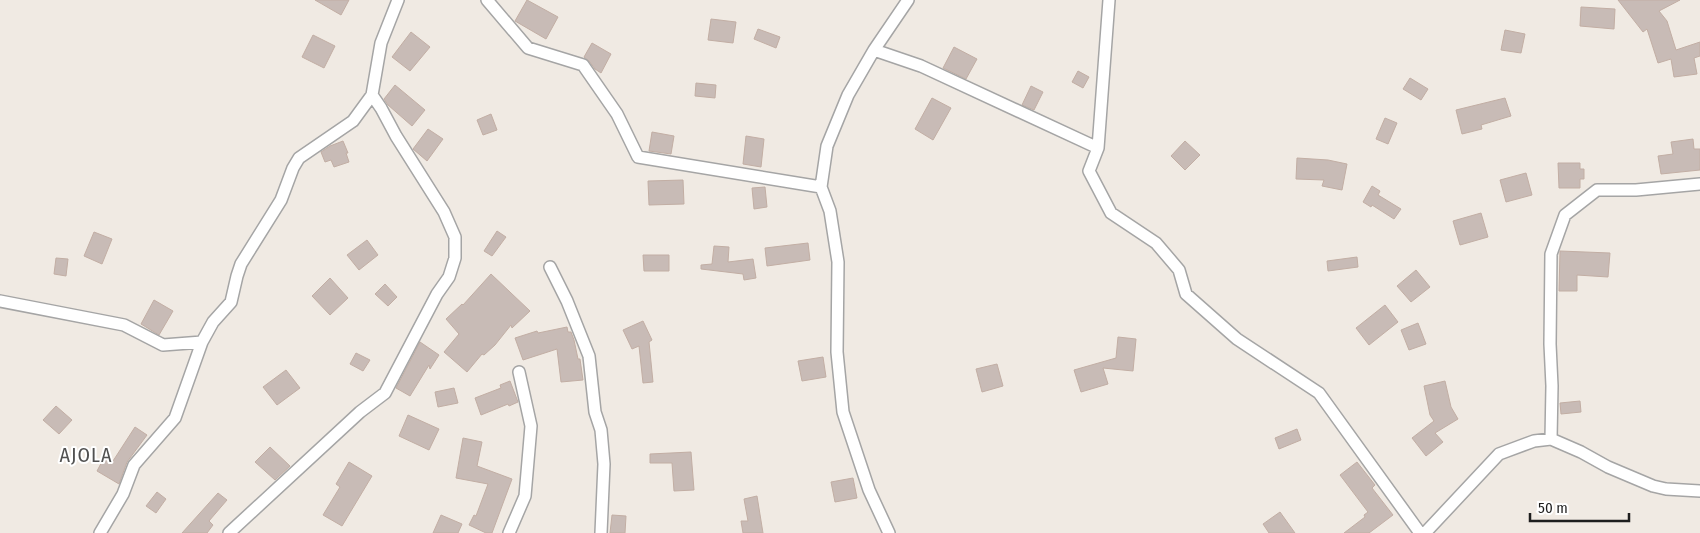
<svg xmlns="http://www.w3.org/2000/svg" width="1700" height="533" viewBox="0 0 1700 533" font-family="'Fira Sans Condensed',sans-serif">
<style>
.building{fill:#c8bbb6;stroke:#c2aea4}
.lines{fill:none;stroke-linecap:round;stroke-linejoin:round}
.street-casing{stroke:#a5a5a5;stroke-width:14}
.street{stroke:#fff;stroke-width:11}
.labels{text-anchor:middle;stroke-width:4;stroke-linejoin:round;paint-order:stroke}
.quarter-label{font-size:20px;letter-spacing:1px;fill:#515151;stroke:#fff}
</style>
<rect width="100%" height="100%" fill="#f0eae3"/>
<path class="building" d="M315 0H349L341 15Z
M527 0 558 17 546 39 515 21Z
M1618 0H1680L1659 11 1667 21 1676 50 1700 42V56L1694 58 1697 74 1674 77 1671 59 1658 63 1647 29 1643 32Z
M1581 7 1615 9 1614 29 1580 26Z
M711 19 736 22 733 43 708 40Z
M758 29 780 37 776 48 754 39Z
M1505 30 1525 34 1521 53 1501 50Z
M411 32 430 47 410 71 392 57Z
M313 35 335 46 324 68 302 57Z
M592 43 611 54 601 73 595 69 589 61 584 57Z
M954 47 977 59 966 79 943 68Z
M1078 71 1089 77 1083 88 1072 82Z
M1410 78 1428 89 1421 100 1403 89Z
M696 83 716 85 715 98 695 96Z
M395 85 425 110 412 126 388 105 384 99Z
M1031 86 1043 92 1034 110 1022 105Z
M932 98 951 108 933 140 915 129Z
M1505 98 1511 116 1481 125 1482 129 1462 134 1456 110Z
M491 114 497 130 483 135 477 120Z
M1385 118 1397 123 1388 144 1376 139Z
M428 129 443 139 427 161 413 149Z
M652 132 674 136 671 154 649 151Z
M746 136 764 139 761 167 743 164Z
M1693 139 1694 149H1700V170L1661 174 1658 156 1673 154 1671 142Z
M343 141 348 153H346L349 162 334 167 331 160 325 162 321 152 330 146Z
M1185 141 1200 155 1185 170 1171 156Z
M1297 158 1328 160 1347 164 1342 190 1322 186 1324 180 1296 179Z
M1558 163H1580V169H1584V179H1580V188H1559Z
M1526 173 1532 195 1506 202 1500 180Z
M683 180 684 204 649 205 648 181Z
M1372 186 1380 191 1378 195 1401 209 1394 219 1372 205 1371 207 1363 202Z
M765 187 767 207 754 209 752 188Z
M1481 213 1488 237 1460 245 1453 221Z
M497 231 506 237 492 256 484 251Z
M94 232 112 239 102 264 84 256Z
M367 240 378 255 359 270 347 255Z
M808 243 810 260 767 266 765 248Z
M714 246 729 247 728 262 753 259 756 278 744 280 743 274 701 269V265L712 264Z
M1560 251 1610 253 1608 277 1577 275V291H1559Z
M643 255H669V271H644Z
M1357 257 1358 267 1328 271 1327 261Z
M56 258 68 259 66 276 54 274Z
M1416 270 1430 287 1411 302 1397 286Z
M491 274 530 311 512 328 511 325 495 345 484 355 482 354 467 372 444 352 459 334 446 319 462 304 463 305Z
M330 278 348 298 330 315 312 296Z
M385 284 397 297 388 306 375 294Z
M154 300 173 311 159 335 141 324Z
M1385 305 1398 322 1369 345 1356 328Z
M643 321 652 340 649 342 653 382 643 383 639 346 632 349 623 330Z
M1418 323 1426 344 1409 350 1401 330Z
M567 327 568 332H571L574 340 578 359H580L583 380 561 382 557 349 523 360 515 338 537 331 538 333Z
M1118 337 1136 339 1133 371 1103 368 1108 384 1081 392 1074 370 1116 358Z
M420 342 439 355 430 369 429 365 410 396 396 388Z
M356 353 370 360 363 371 350 364Z
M823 357 826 377 802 381 798 361Z
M997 364 1003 386 982 392 976 369Z
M286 370 300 388 277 405 263 387Z
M510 381 518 402 509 406 508 404 481 415 475 398 501 388 500 385Z
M1445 381 1451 407 1458 419 1435 433 1443 442 1426 456 1412 438 1434 421 1430 415 1424 386Z
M454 388 458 403 438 407 435 392Z
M1580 401 1581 412 1561 414 1560 403Z
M56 406 72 420 59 434 43 420Z
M408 415 439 429 429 450 399 436Z
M135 427 147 435 127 462 119 484 97 471 105 456 113 461Z
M1297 429 1301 440 1279 449 1275 438Z
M463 438 482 442 477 466 512 479 492 533H486L469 525 474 515 476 516 488 484 456 478Z
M270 447 290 466 275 480 255 462Z
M691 452 694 490 674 491 672 463H650V454Z
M349 462 372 476 342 526 323 515 340 487 336 484Z
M1357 462 1375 485 1372 488 1393 515 1369 533H1344L1365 517 1364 515 1368 512 1340 475Z
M853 478 857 498 835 502 831 482Z
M157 492 166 499 156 513 146 506Z
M218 493 227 500 209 521 213 525 207 533H182Z
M757 496 763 533H743L741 521H748L744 499Z
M1280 512 1295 533H1269L1263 524Z
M441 515 462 524 458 533H433Z
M612 515 626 516 625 533H610Z"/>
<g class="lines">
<g class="street-casing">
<path id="street" d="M487 0 528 48 583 65 617 114 638 157 821 187 827 146 848 95 874 50 921 66 1098 148
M1109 0 1098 148 1089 171 1111 213 1156 243 1179 270 1186 294 1237 339 1319 393 1420 533
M874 50 908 0
M821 187 830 211 838 262 837 352 843 412 869 490 889 533
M550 267 567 301 589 356 595 412 601 430 604 464 601 533
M0 301 124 325 163 345 202 342
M1551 439 1552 386 1550 344 1551 254 1565 215 1597 190H1636L1700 184
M100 533 123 494 134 465 175 418 202 342 213 322 231 302 237 276 241 264 281 200 293 168 299 158 353 121 372 95 381 43 398 0
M229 533 360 412 385 393 437 294 449 277 455 258V237L444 212 396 136 381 108 372 95
M509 533 525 496 531 426 519 372
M1425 533 1499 454 1534 441 1551 439 1581 452 1608 467 1653 486 1666 489 1700 491"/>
</g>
<use href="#street" class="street"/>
</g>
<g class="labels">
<g class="quarter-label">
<text x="86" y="462">AJOLA</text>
</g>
</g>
<path d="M1530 513v8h99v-8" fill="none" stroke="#1e1e1e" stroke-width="2.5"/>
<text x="1538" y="513" font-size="15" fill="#1e1e1e" stroke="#ffffff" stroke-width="4" paint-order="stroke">50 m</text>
</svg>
